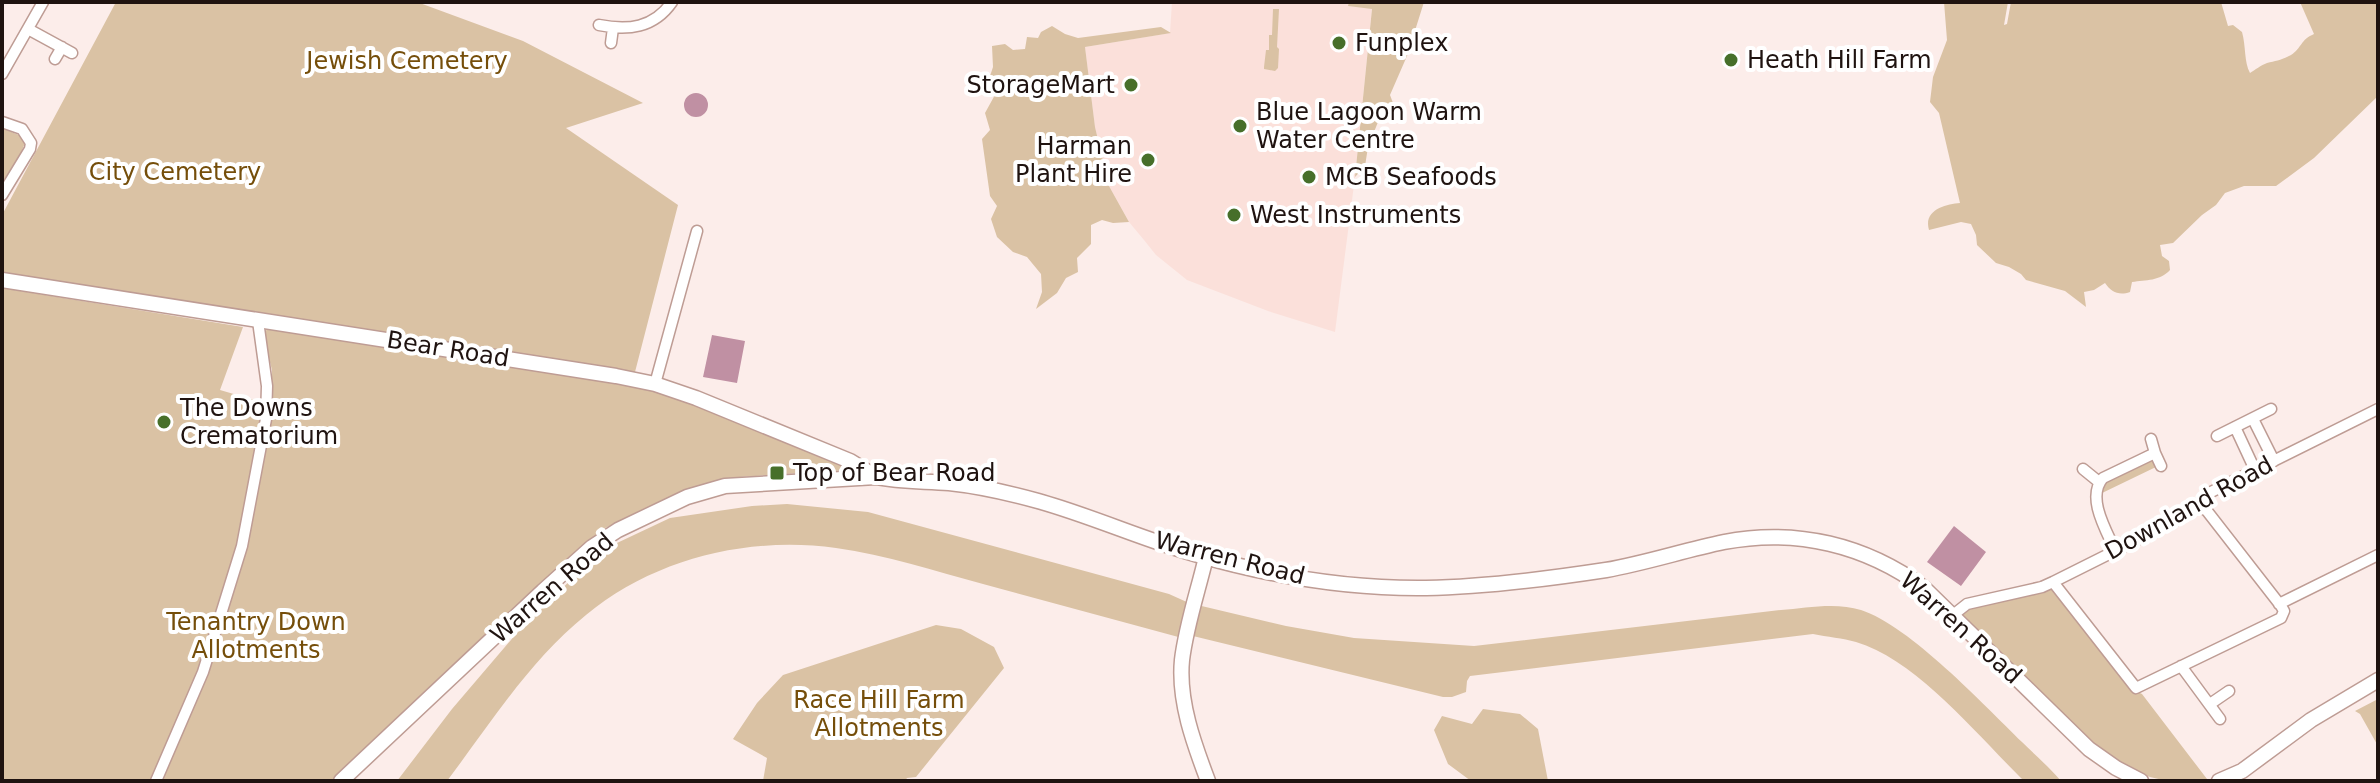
<svg xmlns="http://www.w3.org/2000/svg" width="2380" height="783" viewBox="0 0 2380 783" font-family="'DejaVu Sans',sans-serif">
<style>
.built{fill:#fbe0da}
.green{fill:#dac2a4}
.water{fill:#c090a3}
.lines{fill:none;stroke-linecap:round;stroke-linejoin:round}
.street-casing{stroke:#be9c94;stroke-width:13}
.secondary-casing{stroke:#be9c94;stroke-width:17}
.street{stroke:#fff;stroke-width:10}
.secondary{stroke:#fff;stroke-width:14}
.poi-dot{fill:#476f2a;stroke:#fff;stroke-width:3}
.labels{text-anchor:middle;stroke-width:8;stroke-linejoin:round;paint-order:stroke}
.poi-label{font-size:24px;fill:#1f1310;stroke:#fff;text-anchor:start}
.park-label{font-size:24px;fill:#754e0a;stroke:#fff}
.street-label{font-size:24px;fill:#1f1310;stroke:#fff}
</style>
<rect width="100%" height="100%" fill="#fcedea"/>
<path class="built" d="M1172 2H1349V6L1372 8 1355 177 1335 332 1268 311 1187 280 1156 255 1144 240 1129 222 1109 186 1095 127 1085 47 1170 33Z"/>
<path class="green" d="M116 2H417L523 41 643 103 566 128 678 205 635 372 2 274V215Z
M1349 2H1424L1407 56 1390 95 1393 103 1387 113 1380 117 1368 147 1365 166 1355 177 1372 9 1348 6Z
M1944 2H2008L2004 25 2007 24 2011 2H2221L2228 26 2233 25 2242 32C2246 46 2244 62 2250 73 2255 70 2261 65 2267 63 2276 61 2282 60 2291 55 2302 48 2300 40 2314 34L2300 2H2378V96L2314 158 2276 186H2244L2225 193 2216 205 2202 215 2173 243 2160 245 2162 256 2169 261 2170 270C2160 281 2146 280 2132 282L2130 292C2119 296 2111 292 2105 283L2094 290 2084 292 2086 307 2065 291 2026 280 2021 274 2009 267 1996 263 1977 245 1976 235 1971 224 1961 222 1929 230C1923 210 1946 204 1960 203L1939 113 1930 102 1933 77 1947 40Z
M1273 9H1279L1277 47 1279 49 1278 68 1275 71 1264 69V67L1266 50H1269V35H1272Z
M1052 26 1065 34 1078 38 1161 27 1171 33 1085 47 1095 127 1109 186 1129 222 1113 223 1102 220 1091 225V244L1077 258 1078 272 1066 278 1057 293 1036 309 1042 292 1041 274 1027 257 1013 252 997 237 991 219 997 206 990 196 982 139 990 130 985 113 996 93 988 82 993 67 992 46 1005 44 1013 50 1025 49 1027 37 1038 38 1041 32Z
M2 128 21 136 25 143 20 155 2 183Z
M2 288 243 327 220 390 271 405 272 370 263 335 265 331 270 328 634 384 666 392 846 466 850 470 740 477 712 483 687 490 603 529 562 564 332 781H2Z
M2148 460 2153 461 2158 466 2100 494 2104 483Z
M787 504 868 512 1169 594 1189 603 1286 626 1354 638 1474 646 1781 610C1806 608 1836 602 1861 610 1910 626 1984 705 2022 742 2035 755 2049 767 2061 781H2024C1979 737 1917 660 1856 642 1843 638 1827 637 1813 634L1470 676 1467 681 1466 692 1452 697H1443L1193 636 1182 638C1116 620 1049 602 983 584 935 571 886 555 836 548 749 536 655 558 586 615 530 660 490 724 447 781H397L452 709 516 634 600 551 670 518 752 506Z
M2053 583 2138 692 2142 694 2207 779 2167 781 2150 777 2125 766 2097 747 1966 620 1961 610Z
M936 625 961 629 994 647 1004 668 916 777 907 778 905 781H763L767 758 733 739 757 703 783 675Z
M2378 699V746L2360 714 2355 711Z
M1483 709 1520 714 1538 729 1548 781H1471L1448 764 1434 730 1442 716 1472 724Z"/>
<path class="water" d="M684 105a12 12 0 1 1 24 0a12 12 0 1 1-24 0Z
M712 335 745 341 737 383 703 377Z
M1954 526 1986 552 1961 586 1927 562Z"/>
<g class="lines">
<g class="street-casing">
<path id="street" d="M599 25C628 31 654 28 672 2
M28 29 72 53
M611 43 613 28
M55 59 62 47
M2 74 43 2
M2 122 22 129 31 143 30 149 2 195
M655 384 697 231
M2253 419 2274 461
M2235 427 2255 470
M2217 436 2271 409
M2151 439 2155 453
M2083 469 2099 482
M2115 550C2106 530 2086 497 2103 478L2155 453 2161 466
M2053 582 2136 688 2281 618 2284 611 2281 606 2207 511 2198 504
M2279 604 2378 555
M1953 615 1967 604 2042 587 2053 582 2179 519 2191 511 2209 493 2378 409
M2181 666 2220 719
M2210 704 2229 691
M156 781 203 672 242 546 266 419 267 386 258 321"/>
</g>
<g class="secondary-casing">
<path id="secondary" d="M2 280 616 376 655 384 696 398 850 461 876 477
M1206 557C1198 591 1186 626 1182 660 1178 701 1194 744 1208 781
M341 781 543 591 592 547 618 530 687 497 725 486 876 477C900 482 924 481 949 483 978 486 1009 493 1038 501 1092 516 1144 540 1198 555 1271 576 1349 589 1426 588 1486 587 1547 579 1606 570 1646 563 1685 550 1724 542 1796 528 1866 545 1924 588L2089 749 2116 768 2141 781
M2219 781 2242 771 2311 720 2378 680"/>
</g>
<use href="#street" class="street"/>
<use href="#secondary" class="secondary"/>
</g>
<g class="poi-dot">
<circle cx="1339" cy="43" r="8"/>
<circle cx="1731" cy="60" r="8"/>
<circle cx="1131" cy="85" r="8"/>
<circle cx="1240" cy="126" r="8"/>
<circle cx="1148" cy="160" r="8"/>
<circle cx="1309" cy="177" r="8"/>
<circle cx="1234" cy="215" r="8"/>
<circle cx="164" cy="422" r="8"/>
<rect x="769" y="465" width="16" height="16" rx="4"/>
</g>
<g class="labels">
<g class="poi-label">
<text x="1355" y="51">Funplex</text>
<text x="1747" y="68">Heath Hill Farm</text>
<text x="1115" y="93" text-anchor="end">StorageMart</text>
<text x="1256" y="120">Blue Lagoon Warm<tspan x="1256" dy="28">Water Centre</tspan></text>
<text x="1132" y="154" text-anchor="end">Harman<tspan x="1132" dy="28">Plant Hire</tspan></text>
<text x="1325" y="185">MCB Seafoods</text>
<text x="1250" y="223">West Instruments</text>
<text x="180" y="416">The Downs<tspan x="180" dy="28">Crematorium</tspan></text>
<text x="793" y="481">Top of Bear Road</text>
</g>
<g class="park-label">
<text x="407" y="69">Jewish Cemetery</text>
<text x="175" y="180">City Cemetery</text>
<text x="256" y="630">Tenantry Down<tspan x="256" dy="28">Allotments</tspan></text>
<text x="879" y="708">Race Hill Farm<tspan x="879" dy="28">Allotments</tspan></text>
</g>
<g class="street-label">
<text transform="translate(448 349) rotate(9)" y="8">Bear Road</text>
<text transform="translate(2189 508) rotate(-29)" y="8">Downland Road</text>
<text transform="translate(1230 558) rotate(14)" y="8">Warren Road</text>
<text transform="translate(552 588) rotate(-41)" y="8">Warren Road</text>
<text transform="translate(1961 628) rotate(42)" y="8">Warren Road</text>
</g>
</g>
<rect width="2380" height="783" fill="none" stroke="#1f1310" stroke-width="8"/>
</svg>
